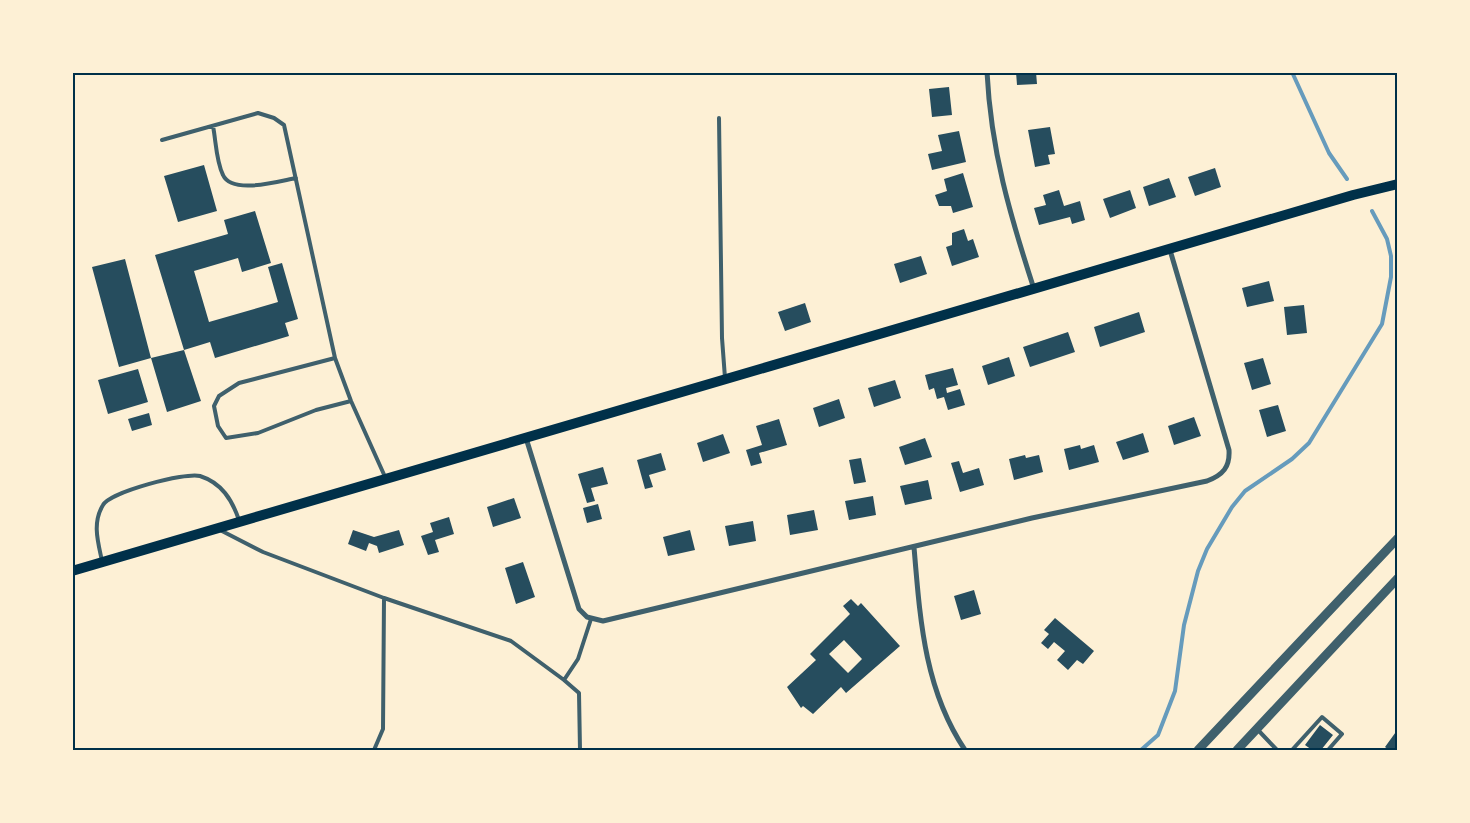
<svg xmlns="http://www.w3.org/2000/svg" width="1470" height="823" viewBox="0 0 1470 823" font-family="Cabin,sans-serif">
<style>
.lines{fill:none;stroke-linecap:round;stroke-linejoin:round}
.stream{stroke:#669bbc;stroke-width:4}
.building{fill:#264d5e;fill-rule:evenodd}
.service{stroke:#3f606c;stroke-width:4}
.minor{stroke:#3f606c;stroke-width:5}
.tertiary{stroke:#3f606c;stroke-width:9}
.secondary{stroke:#003049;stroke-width:10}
.neatline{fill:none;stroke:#003049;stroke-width:2}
</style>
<rect width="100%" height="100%" fill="#fdf0d5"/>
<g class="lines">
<path class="stream" d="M1292 72 1329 153 1347 179
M1141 750 1158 735 1175 691 1184 625 1198 571 1207 549 1232 507 1245 491 1292 459 1309 443 1382 324 1391 277V256L1387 239 1372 211"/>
</g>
<path class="building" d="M1016 72H1036L1037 84 1017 85Z
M949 87 952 115 932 117 929 89Z
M1050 127 1055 154 1048 155 1050 164 1035 167 1028 130Z
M959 131 966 162 932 170 928 154 942 151 938 135Z
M204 165 217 211 178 222 164 176Z
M1215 168 1221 187 1195 196 1188 177Z
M963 173 973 207 953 213 951 206H939L935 195 947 191 944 179Z
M1169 178 1176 197 1149 206 1143 187Z
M1059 190 1064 206 1080 201 1085 220 1072 224 1070 217 1039 225 1034 208 1046 205 1043 195Z
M1130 190 1136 208 1110 218 1103 199Z
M255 211 271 263 242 272 238 258 194 271 209 322 278 302 268 267 282 263 298 319 285 323 289 336 215 358 210 342 184 350 155 255 228 234 224 220Z
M964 229 968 241 973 239 979 257 952 266 946 247 952 245V233Z
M921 256 927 274 900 283 894 264Z
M125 259 151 358 119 367 92 267Z
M1269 281 1274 301 1247 307 1242 288Z
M805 303 811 322 785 331 778 312Z
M1304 305 1307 333 1287 335 1284 307Z
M1139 312 1145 332 1100 347 1094 327Z
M1068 332 1075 352 1030 367 1023 347Z
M184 350 201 401 167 412 151 358Z
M1009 357 1015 376 988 385 982 366Z
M1263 358 1271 384 1252 390 1244 363Z
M953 368 958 385 946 388 947 393 960 389 965 405 948 410 944 397 937 399 934 388 929 390 925 375Z
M138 369 148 402 108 414 98 380Z
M895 380 901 398 874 407 868 388Z
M839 399 845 418 819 427 813 408Z
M1278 405 1286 431 1267 437 1259 410Z
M149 413 152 425 132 431 128 419Z
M1194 417 1201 436 1174 445 1168 426Z
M779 419 787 445 759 453 762 463 751 466 746 450 762 445 756 426Z
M1143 433 1149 452 1123 460 1116 442Z
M723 434 730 453 703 462 697 443Z
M925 438 932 457 905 465 899 447Z
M1080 445 1081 449 1094 445 1099 462 1069 470 1064 449Z
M661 453 666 470 649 475 653 487 645 489 637 460Z
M1025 455 1026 458 1039 455 1043 472 1014 480 1009 459Z
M861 458 866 482 854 484 849 460Z
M959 461 963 473 979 468 984 485 960 492 951 463Z
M603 467 608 484 591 488 595 501 587 503 578 474Z
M928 480 932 499 905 505 900 486Z
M873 496 876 515 849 520 845 501Z
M514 498 521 518 493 527 487 507Z
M598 504 602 519 587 523 583 508Z
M814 510 818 530 790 535 787 515Z
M449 517 454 534 435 540 439 552 428 555 421 536 433 532 430 523Z
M753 521 756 541 729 546 725 526Z
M353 530 374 537 399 530 404 545 379 553 377 546 369 543 366 551 348 544Z
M690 530 695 550 668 556 663 537Z
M523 562 535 597 516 604 505 568Z
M974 590 981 614 961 620 954 596Z
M851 599 858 606 861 603 900 646 846 693 841 687 813 714 803 706 801 708 787 687 816 660 810 654 850 614 843 606ZM844 640 862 659 848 673 829 654Z
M1055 618 1094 651 1083 664 1077 660 1068 670 1057 660 1065 651 1054 642 1048 649 1041 643 1049 634 1044 630Z
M1320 725 1333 735 1321 750H1312L1305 745Z
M1398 729V750H1389L1385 747Z"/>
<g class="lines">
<path class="service" d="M719 118 722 338 725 378
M213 126C216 141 216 161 223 175 232 195 279 181 296 178
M162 140 258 113 274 118 284 125 335 358 351 401 386 479
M335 358 239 383 219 396 214 406 218 426 226 438 258 433 316 410 351 401
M220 530 263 552 384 598 383 729 374 750
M102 561C98 542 92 523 103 505 110 492 185 472 200 476 222 483 232 500 239 520
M384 598 511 641 564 680 578 659 591 619
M564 680 579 693 580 750
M1258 730 1277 750
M1292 750 1322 717 1342 734 1328 750"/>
<path class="minor" d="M987 72C991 151 1010 215 1034 289
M526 438 579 609 587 617 603 621 1032 518 1207 481C1223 475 1230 467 1229 450L1170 250
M914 547C920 618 924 689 965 750"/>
<path class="tertiary" d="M1198 750 1398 538
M1237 750 1398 578"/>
<path class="secondary" d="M72 571 1353 195 1398 184"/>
</g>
<rect width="1470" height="823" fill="none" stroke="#fdf0d5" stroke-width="148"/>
<rect x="74" y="74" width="1322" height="675" class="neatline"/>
</svg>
